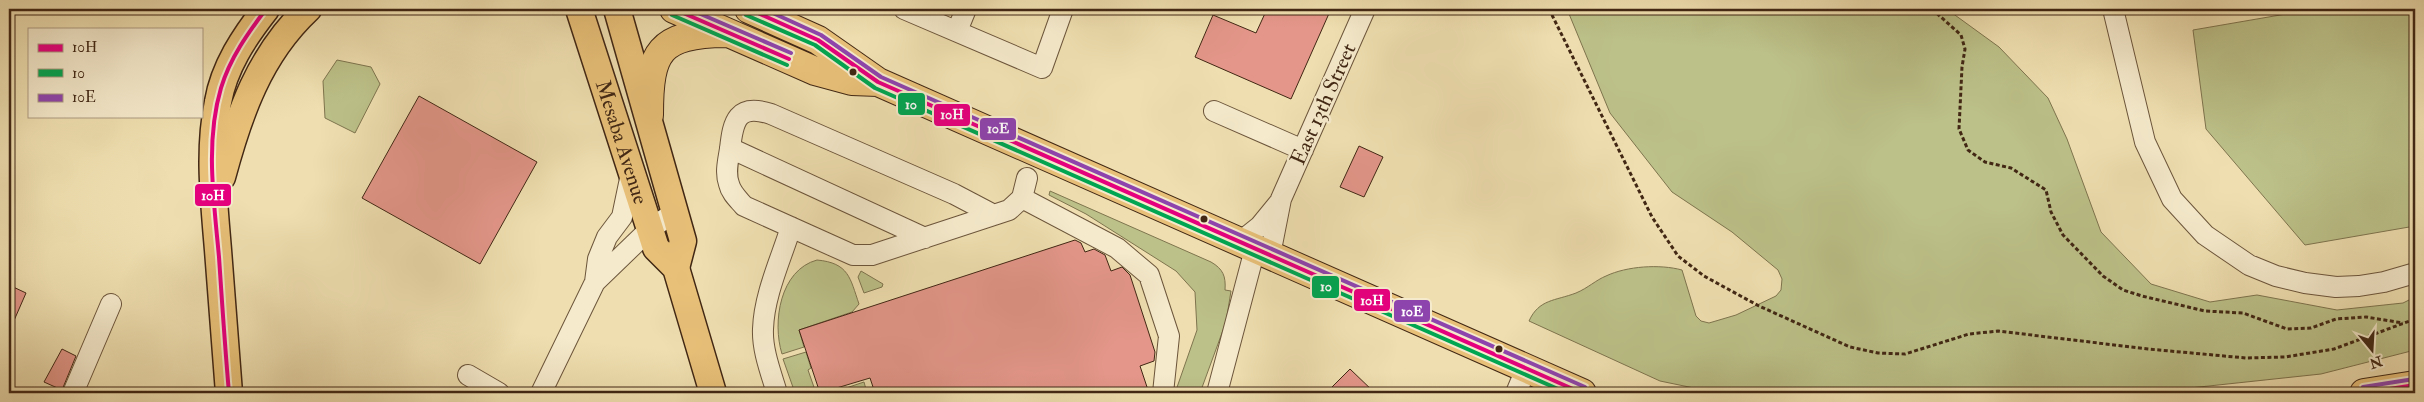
<svg xmlns="http://www.w3.org/2000/svg" width="2424" height="402" viewBox="0 0 2424 402" font-family="'IM FELL Double Pica',serif">
<style>
.green{fill:#bcc189;stroke:#7e744e}
.building{fill:#e39689;stroke:#412714}
.lines{fill:none;stroke-linecap:round;stroke-linejoin:round}
.minor-casing{stroke:#6c553b;stroke-width:22}
.major-casing{stroke:#412714;stroke-width:29}
.highway-casing{stroke:#412714;stroke-width:30}
.path{stroke:#412714;stroke-width:3;stroke-dasharray:4 2.5;stroke-linecap:butt}
.minor{stroke:#f5eacc;stroke-width:20}
.major{stroke:#e8c078;stroke-width:26}
.highway{stroke:#e8c078;stroke-width:28}
.bus-1-casing{stroke:#f5eacc;stroke-width:8}
.bus-2-casing{stroke:#f5eacc;stroke-width:8}
.bus-3-casing{stroke:#f5eacc;stroke-width:8}
.bus-1{stroke:#e5007d;stroke-width:4}
.bus-2{stroke:#00a651;stroke-width:4}
.bus-3{stroke:#8e44ad;stroke-width:4}
.bus-dot{fill:#412714;stroke:#f5eacc;stroke-width:2}
.labels{text-anchor:middle;stroke-width:5;stroke-linejoin:round;paint-order:stroke}
.street-label{font-size:21px;fill:#412714;stroke:#f5eacc}
.line-badge{stroke:#f5eacc;stroke-width:2}
.badge-label{font-size:14px;text-anchor:middle;font-weight:bold;fill:#fff}
</style>
<rect width="100%" height="100%" fill="#efdfb0"/>
<filter id="stains"><feTurbulence type="fractalNoise" baseFrequency=".004" numOctaves="4"/><feColorMatrix values="0 0 0 0 .2 0 0 0 0 .09 0 0 0 0 .02 0 0 0 .5 -.17"/></filter>
<radialGradient id="worn" r=".72"><stop offset=".6" stop-color="#630" stop-opacity="0"/><stop offset="1" stop-color="#630" stop-opacity=".3"/></radialGradient>
<path class="green" d="M1567 9 1948 10 1999 47 2048 98 2067 139 2101 232 2151 284 2210 302 2257 295 2337 310 2403 303 2415 297V350L2321 374 2190 388 2094 393H1718L1660 381 1529 321C1539 299 1555 301 1576 293 1588 288 1596 280 1606 276 1627 266 1660 264 1682 270L1696 316 1701 321 1709 323 1736 315 1776 296 1781 290 1782 279 1778 270 1732 232 1672 192 1610 113Z
M2315 9H2415V226L2305 245 2206 129 2193 30Z
M337 60 371 67 380 84 355 133 325 118 323 81Z
M1050 191 1211 262C1223 269 1226 276 1225 290L1231 291 1226 322 1200 393H1175L1197 330 1195 292 1176 271 1086 214 1049 195Z
M817 260C849 263 850 278 859 304L852 312 799 330 804 347 782 354C772 322 780 270 817 260Z
M861 271 883 284 882 287 864 293 858 277Z
M806 352 811 368 808 370 816 393H795L783 359Z
M864 382 867 393H831Z"/>
<path class="building" d="M1267 9H1331L1291 99 1195 57 1213 15 1256 33Z
M419 96 537 162 480 264 362 198Z
M1359 146 1383 157 1364 197 1340 187Z
M1075 240 1081 243 1085 252 1094 249 1105 255 1111 271 1122 267 1130 275 1155 352 1154 361 1140 366 1149 393H875L870 378 820 393 799 330Z
M9 285 26 293 9 332Z
M62 349 76 356 62 390 44 382Z
M1350 369 1375 393H1326Z"/>
<g class="lines">
<g class="minor-casing">
<path id="minor" d="M904 9 1042 68 1063 9
M2113 9 2145 142 2172 199 2205 235 2249 265 2276 276 2305 283 2336 287 2359 286 2384 282 2415 273
M957 31 966 9
M1214 111 1303 150
M730 148 925 238
M1022 198 1117 248 1149 275 1169 336 1163 393
M994 215 954 194 771 114C737 103 733 121 730 149 728 161 725 173 729 184 731 193 738 199 744 206L853 255H872L1009 210 1022 198 1027 178
M1240 242 1260 226 1278 204
M1270 255 1281 199 1365 9
M595 282 598 259 607 237 622 217 631 174
M468 375 499 393
M73 393 111 304
M541 393 595 282 650 229 675 212
M777 393C771 373 762 350 763 329 764 295 781 259 791 227
M1217 393 1255 249
M1516 393 1526 369"/>
</g>
<g class="major-casing">
<g id="major">
<path id="s1" d="M579 9 656 248 676 268 713 393"/>
<path d="M617 9 683 241 676 268"/>
<path d="M222 177C239 114 259 55 308 9"/>
<path d="M229 393C225 345 222 297 218 250 214 201 208 150 218 102 224 67 244 37 266 9"/>
</g>
</g>
<g class="highway-casing">
<path id="highway" d="M674 9 815 71 852 81 878 82
M749 9 818 40 878 82 1582 393
M649 115C649 51 659 34 726 33
M2364 393 2415 385"/>
</g>
<path class="path" d="M1549 9 1652 217 1678 256 1704 276 1759 306 1850 347 1878 353 1905 354 1969 334 1998 331 2148 349 2246 358 2285 357 2334 349 2415 319
M1932 9 1961 35 1965 49 1962 67 1959 129 1968 150 1985 162 2011 168 2046 190 2051 212 2063 235 2103 276 2123 290 2142 296 2205 311 2243 313 2287 329 2311 328 2336 319 2366 317 2403 323"/>
<use href="#minor" class="minor"/>
<use href="#major" class="major"/>
<use href="#highway" class="highway"/>
<g class="bus-1-casing">
<path id="bus-1" d="M674 9 789 59
M749 9 818 40 878 82 1582 393
M229 393C225 348 222 302 219 257 214 202 205 142 221 88 230 58 248 33 266 9
M2364 393 2415 385"/>
</g>
<g class="bus-2-casing">
<path id="bus-2" d="M672 15 787 65
M746 15 815 45 875 88 1567 393"/>
</g>
<g class="bus-3-casing">
<path id="bus-3" d="M689 9 791 53
M764 9 821 35 881 77 1585 387
M2363 387 2414 379"/>
</g>
<use href="#bus-1" class="bus-1"/>
<use href="#bus-2" class="bus-2"/>
<use href="#bus-3" class="bus-3"/>
</g>
<g class="bus-dot">
<circle cx="853" cy="72" r="4.5"/>
<circle cx="1204" cy="219" r="4.5"/>
<circle cx="1499" cy="349" r="4.5"/>
</g>
<g class="labels">
<g class="street-label">
<text transform="translate(1323 104) rotate(-66)" y="7">East 13th Street</text>
<text dy="7" stroke="none"><textPath href="#s1" startOffset="140">Mesaba Avenue</textPath></text>
</g>
</g>
<g class="line-badge">
<rect x="897" y="92" width="29" height="24" rx="5" fill="#00a651"/>
<rect x="933" y="103" width="38" height="24" rx="5" fill="#e5007d"/>
<rect x="979" y="117" width="38" height="24" rx="5" fill="#8e44ad"/>
<rect x="194" y="183" width="38" height="24" rx="5" fill="#e5007d"/>
<rect x="1311" y="275" width="29" height="24" rx="5" fill="#00a651"/>
<rect x="1353" y="288" width="38" height="24" rx="5" fill="#e5007d"/>
<rect x="1393" y="299" width="38" height="24" rx="5" fill="#8e44ad"/>
</g>
<g class="badge-label">
<text x="911" y="109">10</text>
<text x="952" y="119">10H</text>
<text x="998" y="133">10E</text>
<text x="213" y="200">10H</text>
<text x="1326" y="291">10</text>
<text x="1372" y="305">10H</text>
<text x="1412" y="316">10E</text>
</g>
<rect width="2424" height="402" fill="none" stroke="#efdfb0" stroke-width="30"/>
<rect x="10" y="10" width="2404" height="382" fill="none" stroke="#412714" stroke-width="2.5"/>
<rect x="15" y="15" width="2394" height="372" fill="none" stroke="#412714"/>
<rect x="28" y="28" width="175" height="90" fill="#f5eacc" stroke="#ad9c82"/>
<rect x="38" y="44" width="25" height="8" fill="#e5007d" stroke="#ad9c82"/>
<text x="72" y="52" font-size="15" fill="#412714">10H</text>
<rect x="38" y="69" width="25" height="8" fill="#00a651" stroke="#ad9c82"/>
<text x="72" y="78" font-size="15" fill="#412714">10</text>
<rect x="38" y="94" width="25" height="8" fill="#8e44ad" stroke="#ad9c82"/>
<text x="72" y="102" font-size="15" fill="#412714">10E</text>
<g transform="translate(2372 350) rotate(162)" stroke="#f5eacc" stroke-width="4" paint-order="stroke">
<path d="M0-4L9 19L0 12L-9 19Z" fill="#412714"/>
<text y="-8" font-size="14" font-weight="bold" text-anchor="middle" fill="#412714">N</text>
</g>
<rect width="100%" height="100%" filter="url(#stains)"/>
<rect width="100%" height="100%" fill="url(#worn)"/>
</svg>
